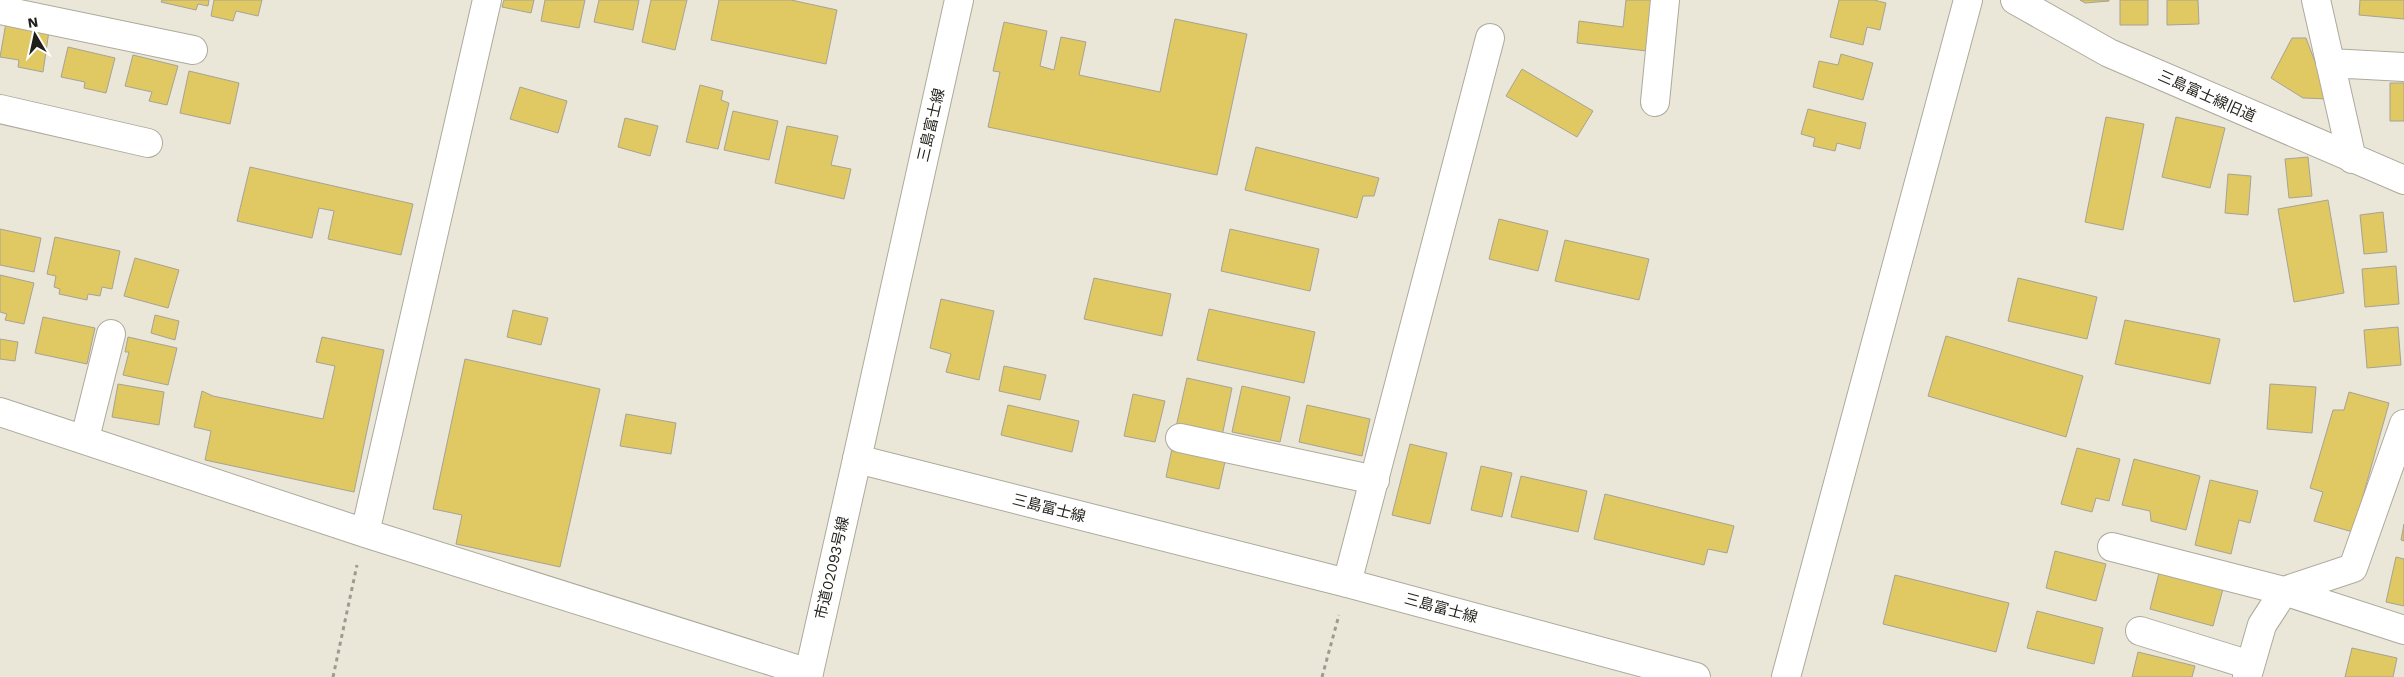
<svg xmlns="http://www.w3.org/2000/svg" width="2404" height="677" viewBox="0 0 2404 677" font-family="'Work Sans','Noto Sans JP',sans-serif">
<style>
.building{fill:#e0c863;stroke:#a6a395}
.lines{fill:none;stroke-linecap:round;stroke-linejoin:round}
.minor-casing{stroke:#adaa9c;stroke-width:30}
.major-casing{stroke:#adaa9c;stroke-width:30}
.path{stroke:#9d9b90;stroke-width:3;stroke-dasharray:4 4;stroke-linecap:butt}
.minor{stroke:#fff;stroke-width:28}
.major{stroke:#fff;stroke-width:28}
.labels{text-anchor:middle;stroke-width:4;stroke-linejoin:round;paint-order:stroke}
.street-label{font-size:15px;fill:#201f19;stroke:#fff}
</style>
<rect width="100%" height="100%" fill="#eae7d9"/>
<path class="building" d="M162 0H209L208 6 198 4 196 10 161 2Z
M214 0H262L258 16 236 11 233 21 211 16Z
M504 0H534L531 13 502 7Z
M545 0H585L579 28 541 21Z
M599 0H639L633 30 594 22Z
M651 0H687L675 50 642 42Z
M719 0H791L837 10 826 64 711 40Z
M1626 0H1653L1647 51 1577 43 1579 21 1623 27Z
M1839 0H1874L1886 3 1880 30 1867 27 1863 45 1830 37Z
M2080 0H2109V1L2085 3Z
M2120 0H2148V25H2120Z
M2167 0H2198L2199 24 2167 25Z
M2360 0H2404V19L2359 15Z
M7 17 50 24 43 72 18 67 19 60 0 57Z
M1175 19 1247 34 1217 175 988 127 1000 72 993 71 1004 22 1047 31 1040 66 1054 70 1061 37 1086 42 1079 75 1160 92Z
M2292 38H2306L2329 99 2303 98 2271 78Z
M68 47 115 58 106 93 84 88 85 82 61 77Z
M1841 54 1873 63 1863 100 1813 87 1819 61 1838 65Z
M133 55 178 66 167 105 149 101 152 92 125 86Z
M1522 69 1593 111 1577 137 1506 96Z
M189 71 239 83 230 124 180 113Z
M2390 83H2404V121H2390Z
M700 85 723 91 721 100 729 103 718 149 686 142Z
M520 87 567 101 558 133 510 119Z
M1808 109 1866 123 1860 149 1837 143 1835 151 1813 146 1815 138 1801 134Z
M733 111 778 121 769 160 724 150Z
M2106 117 2144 124 2123 230 2085 222Z
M2176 117 2225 128 2210 188 2162 177Z
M625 118 658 126 650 156 618 147Z
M787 126 838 136 831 165 851 169 844 199 775 183Z
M1256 147 1379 178 1374 196H1363L1357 218 1245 190Z
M2308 157 2312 196 2289 198 2285 159Z
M250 167 413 204 401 255 328 239 334 211 319 208 312 238 237 221Z
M2228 174 2251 176 2248 215 2225 213Z
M2328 200 2344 293 2294 302 2278 209Z
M2383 212 2387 252 2364 254 2360 215Z
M1499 219 1548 231 1538 271 1489 259Z
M0 229 41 238 34 272 0 265Z
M1230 229 1319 249 1310 291 1221 271Z
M55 237 120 251 112 289 102 287 100 296 88 294 87 300 59 294 60 289 54 287 56 276 47 274Z
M1565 240 1649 259 1639 300 1555 281Z
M135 258 179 270 168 308 124 296Z
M2396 266 2399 304 2365 307 2362 269Z
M0 275 34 283 24 324 5 320 7 314 0 312Z
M1094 278 1171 294 1162 336 1084 319Z
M2018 278 2097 297 2087 339 2008 321Z
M941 299 994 311 979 380 946 372 951 354 930 348Z
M1209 309 1315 332 1304 383 1197 360Z
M513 310 548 318 541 345 507 337Z
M155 315 179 321 175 340 151 333Z
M43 317 95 328 87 364 35 353Z
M2125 320 2220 339 2210 384 2115 364Z
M2398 327 2401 365 2367 368 2364 330Z
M1946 336 2083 376 2066 437 1928 396Z
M128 337 177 348 168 385 123 375 129 352H125Z
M322 337 384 350 354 492 205 460 211 431 194 427 202 391 213 396 323 419 335 366 316 362Z
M0 339 18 342 15 361 0 359Z
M465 359 600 389 560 567 456 544 462 515 433 509Z
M1004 366 1046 375 1040 400 999 391Z
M1187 378 1232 388 1222 436 1176 427Z
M118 384 164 392 159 425 112 417Z
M2270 384 2316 387 2312 433 2267 429Z
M1242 386 1290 397 1280 442 1232 432Z
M2349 392 2389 403 2353 532 2314 521 2323 492 2310 488 2333 410H2344Z
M1133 394 1165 401 1155 442 1124 436Z
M1008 405 1079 421 1072 452 1001 435Z
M1307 405 1370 419 1362 456 1299 442Z
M626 414 676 423 671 454 620 446Z
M1173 444 1226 457 1219 489 1166 477Z
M1410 444 1447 453 1430 524 1392 515Z
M2077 448 2120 459 2109 501 2096 498 2092 512 2061 504Z
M2134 459 2200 476 2186 530 2151 521 2150 511 2122 505Z
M1481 466 1512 473 1502 517 1471 510Z
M1521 476 1587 491 1578 532 1511 517Z
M2210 480 2258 491 2250 523 2239 520 2231 554 2195 545Z
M1605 494 1734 526 1727 553 1708 549 1704 565 1594 539Z
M2404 524V541L2401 540Z
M2055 551 2106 564 2096 601 2046 588Z
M2396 557 2404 559V606L2386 602Z
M2159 573 2223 589 2213 626 2150 609Z
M1895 575 2009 603 1996 652 1883 624Z
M2037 611 2103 628 2094 664 2027 648Z
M2352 648 2397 658 2393 677H2345Z
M2138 652 2195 666 2192 677H2132Z"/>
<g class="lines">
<g class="minor-casing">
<path id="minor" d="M2015 0 2109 53 2404 180
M2316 0 2352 159
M0 10 193 50
M2330 63 2404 67
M1655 102 1665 0
M0 109 148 143
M0 412 365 533 809 673
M85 438 111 334
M1180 438 1375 480
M365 533 487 0
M2112 547 2284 591 2404 630
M1347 583 1490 38
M2140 631 2250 665
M808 677 857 459
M1786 677 1968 0
M2247 677 2262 625 2284 591 2353 568 2404 424"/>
</g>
<g class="major-casing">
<path id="major" d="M959 0 857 459 1347 583 1696 677"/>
</g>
<path class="path" d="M333 677 357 565
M1322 677 1339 615"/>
<use href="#minor" class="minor"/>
<use href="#major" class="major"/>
</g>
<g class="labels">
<g class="street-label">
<text transform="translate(2207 96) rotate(24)" y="5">三島富士線旧道</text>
<text transform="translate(931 125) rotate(-77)" y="5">三島富士線</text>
<text transform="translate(1049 508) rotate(14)" y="5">三島富士線</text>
<text transform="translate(832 568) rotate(-77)" y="5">市道02093号線</text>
<text transform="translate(1441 608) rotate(15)" y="5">三島富士線</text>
</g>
</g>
<g transform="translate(35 35) rotate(351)" stroke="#ffffff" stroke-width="4" paint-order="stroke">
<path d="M0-4L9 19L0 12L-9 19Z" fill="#201f19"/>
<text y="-8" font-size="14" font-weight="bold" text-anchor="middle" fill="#201f19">N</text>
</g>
</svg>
